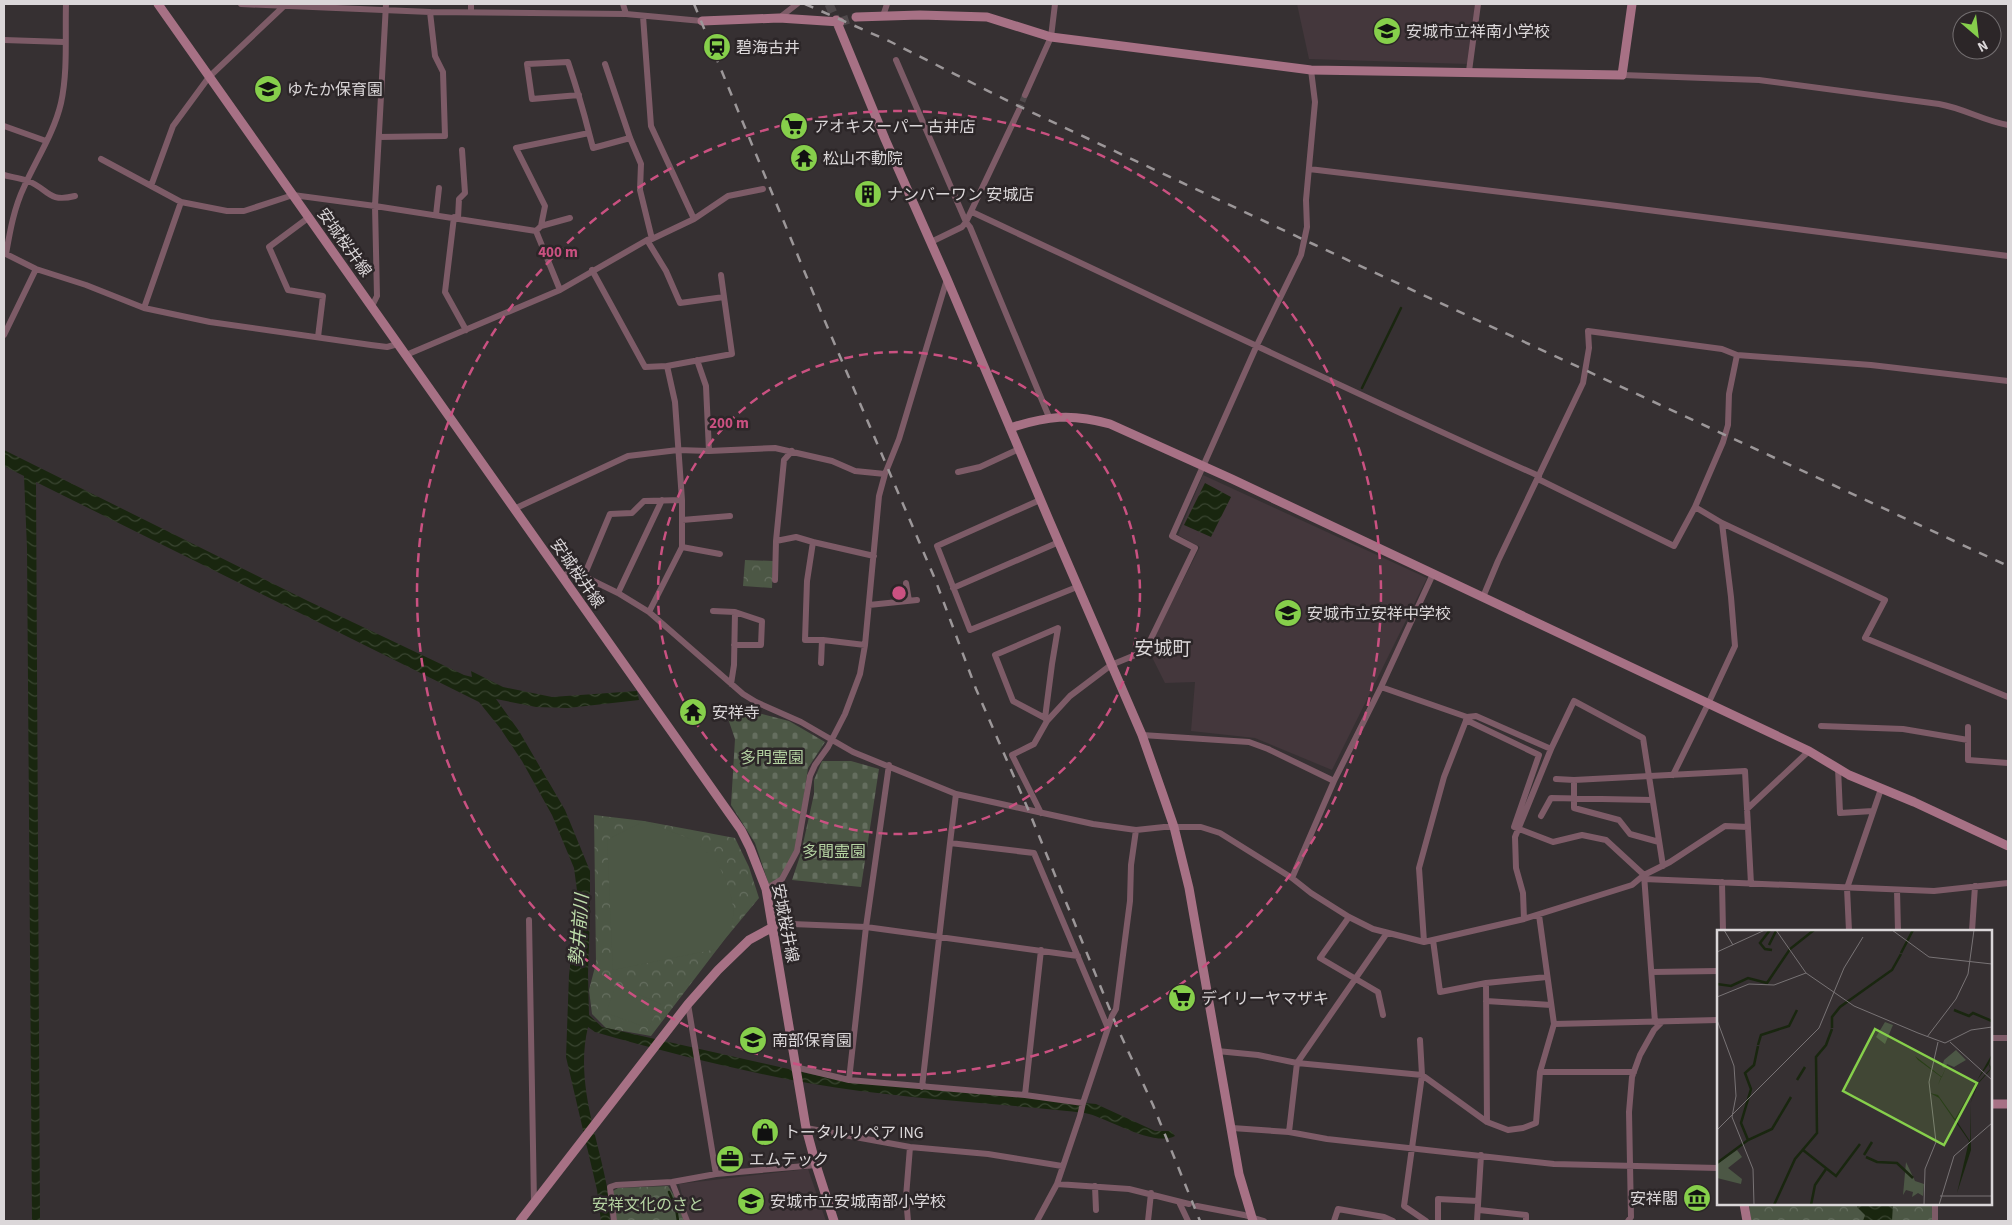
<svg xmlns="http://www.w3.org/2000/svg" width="2012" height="1225" viewBox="0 0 2012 1225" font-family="'Source Sans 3','Noto Sans JP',sans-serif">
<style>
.built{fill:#44373c}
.cemetery{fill:url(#cemetery-stones)}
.park{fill:url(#park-crowns)}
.pitch{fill:#4c5745}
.water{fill:url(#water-waves)}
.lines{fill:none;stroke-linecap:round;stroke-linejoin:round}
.stream{stroke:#19260f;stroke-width:2.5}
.street-tunnel{stroke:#4f494b;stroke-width:6;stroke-dasharray:6 3;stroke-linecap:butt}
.secondary-tunnel{stroke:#4f494b;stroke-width:9;stroke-dasharray:9 4.5;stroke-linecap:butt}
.street{stroke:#7d5b67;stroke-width:6}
.secondary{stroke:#a77185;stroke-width:9}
.rail{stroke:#9c9799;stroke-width:2.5;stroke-dasharray:9 9;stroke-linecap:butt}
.ring{fill:none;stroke:#ca5181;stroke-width:2.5;stroke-dasharray:9 6}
.labels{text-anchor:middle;stroke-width:5;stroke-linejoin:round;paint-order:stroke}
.poi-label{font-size:16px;fill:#dbd7d9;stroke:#2c2628;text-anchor:start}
.street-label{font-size:16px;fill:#dbd7d9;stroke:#2c2628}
.park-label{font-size:16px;fill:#b5d3a2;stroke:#2c2628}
.water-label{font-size:18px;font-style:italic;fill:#bddcaa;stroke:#2c2628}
.quarter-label{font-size:19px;fill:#dbd7d9;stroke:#2c2628}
.inset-river{fill:none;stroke:#19260f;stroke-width:2.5}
.inset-road{fill:none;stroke:#787375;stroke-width:1}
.view{fill:#86cf4b;fill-opacity:0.15;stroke:#86cf4b;stroke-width:2.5}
.inset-edge{fill:none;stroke:#dbd7d9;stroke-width:2.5}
.centre{fill:#ca5181;stroke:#2c2628;stroke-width:2.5}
.ring-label{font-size:15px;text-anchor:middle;font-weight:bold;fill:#ca5181;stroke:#2c2628;stroke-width:5;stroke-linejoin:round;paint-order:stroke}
</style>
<defs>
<pattern id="cemetery-stones" width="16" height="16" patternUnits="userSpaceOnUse" patternTransform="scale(1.25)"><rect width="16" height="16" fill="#4c5745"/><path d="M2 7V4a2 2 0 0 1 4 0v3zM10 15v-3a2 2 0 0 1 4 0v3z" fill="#656e5f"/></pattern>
<pattern id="park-crowns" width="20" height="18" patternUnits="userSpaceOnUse" patternTransform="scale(1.25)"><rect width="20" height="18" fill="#4c5745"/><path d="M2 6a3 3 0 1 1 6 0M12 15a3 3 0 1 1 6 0" fill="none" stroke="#656e5f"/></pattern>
<pattern id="water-waves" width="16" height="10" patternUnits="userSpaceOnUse" patternTransform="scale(1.25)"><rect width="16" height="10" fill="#19260f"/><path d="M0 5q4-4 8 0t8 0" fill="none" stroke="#3a4531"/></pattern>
</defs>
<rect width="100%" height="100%" fill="#363032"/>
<path class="built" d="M1297 4H1475L1468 64 1309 59Z
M1203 475 1427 578 1332 770 1255 738 1191 731 1195 682 1165 683 1148 649 1200 547 1178 535Z
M808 1169 826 1221H689L679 1184Z"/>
<path class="cemetery" d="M723 704 789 721 825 742 808 768 796 851 782 878 769 885 755 843 731 805 735 739Z
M822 761H851L879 769 861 887 792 880 801 853 814 794V780Z"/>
<path class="park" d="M745 560 773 561 772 588 743 586Z
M594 815 644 821 735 838 749 867 759 898 725 939 651 1036 606 1028 592 1014 589 990 596 963Z
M668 1186 675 1197 684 1221H615L613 1191 618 1188Z
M1749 1204H1932V1221H1751Z"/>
<path class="pitch" d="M644 821 693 840 715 859 725 878 731 897 734 911 731 931 717 949 613 970 607 840Z
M616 985 661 1004 648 1028 606 1013Z"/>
<path class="water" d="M4 450 308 601 464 675 472 677 471 671 503 687 552 697 637 691 639 700 568 708 536 707 496 699 519 731 565 810 590 871V912L588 974 589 1015 602 1027 815 1075 865 1083 1096 1104 1155 1131H1171L1175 1136C1154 1147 1111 1120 1089 1114 1082 1112 1074 1112 1067 1111 981 1102 893 1098 808 1083 736 1070 665 1052 595 1032L588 1027C575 1081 597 1134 607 1187 609 1198 609 1210 610 1221H601L597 1190 566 1057 569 975 578 898 574 868 552 815 522 761 500 728 479 702 36 482 40 1221H32L27 548 24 476 4 466Z
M1205 483 1231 497 1211 537 1184 525Z
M1858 1204H1893L1892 1221H1863L1865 1215 1857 1207Z"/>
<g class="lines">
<path class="stream" d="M1362 388 1401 308
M669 1192 676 1208 678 1221"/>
<path class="street-tunnel" d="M1019 110 1025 95"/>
<path class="secondary-tunnel" d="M829 4 836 20
M840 22 856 17"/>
<path class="street" d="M66 4C65 36 68 71 61 103 54 133 36 160 24 187 14 208 10 231 6 254L36 269 86 285 144 308 210 322 371 345 387 347 398 344
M241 4 430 12 626 14 702 21
M623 4 626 14
M471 12V4
M643 16 651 126 694 219
M883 16 887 4
M779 18 797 4
M4 40 64 42
M896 60 966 222 970 227 1049 417
M605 64 630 138 641 164 640 190 652 239
M1469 71 1478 4
M1622 75 1759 80 1939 104C1963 108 1984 121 2008 125
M1025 95 1051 37 1055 4
M4 126 46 141
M589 133 593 148 630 138
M379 137 445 136 443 72 435 56 430 12
M101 159 181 202 227 211H244L293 195 375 206 536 231 560 290
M1309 169 1601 204 2008 256
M4 175C11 177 20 178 28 181 49 189 47 203 75 196
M151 186 173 126 209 77 284 6
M972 212C1161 300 1348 391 1539 476
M436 215 439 188
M454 217 445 292 466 330
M308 218 269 247 288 290 323 296 318 337
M458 218 459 199 465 193 462 150
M541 226 570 218
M536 231 541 226 545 206 516 148 589 133C583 109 576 86 568 62L527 64 532 99 579 95
M647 240 666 271 680 303 724 297 732 354 667 366
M931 242 962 227 966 222 1019 110
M592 270 645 367 667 366 675 402 682 500V547L649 612
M721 275 724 297
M372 306 377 296 375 206 386 4
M144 308 181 202
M4 335 36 269
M406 355 560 290 647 240 652 239 694 219 728 196 763 189
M697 360 706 386 709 451
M792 451 784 460 776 541 796 537 813 542
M958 472 980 467 1019 449
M1538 479 1674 546 1695 507 1723 442 1728 425 1729 394 1737 355
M1040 500 937 546 970 630 1077 587
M1695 507 1722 523 1885 600 1865 638 2008 697
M514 509 628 456 678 450 709 451 775 448 832 461 855 471 885 474
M682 520 730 516
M682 547 720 554
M584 576 610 514 632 513 644 501 682 500
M563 577 571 570 618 593 649 612 743 694 756 702 801 722 853 752 956 794 1093 824 1136 830 1164 827H1201L1220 833 1292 878 1311 893 1349 917 1373 929 1424 942 1524 919 1632 885 1644 875 1670 862 1725 826 1748 827
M775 580 776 541
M906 583 909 601
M953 588 1059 542
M618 593 662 500
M1483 597 1498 561 1583 383 1589 348 1588 331 1722 349 1737 355 1871 365 2008 381
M869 605 917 600
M713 611 735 612 762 621 761 645H734
M865 645 823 640H805L807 581 813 542 874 556
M821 663 822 640
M731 684 734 665 735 612
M1381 687 1467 717 1476 716 1551 749
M1045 718 1052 664 1058 628 995 655 1013 701 1045 718 1047 721
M1466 720 1539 755 1514 827 1553 842 1582 835 1606 840 1644 875 1655 1022
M1821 726 1903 729 1968 740
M1968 727V760L2008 763
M1142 735 1249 742 1268 749 1334 781
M1838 768 1840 813 1873 811
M1673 775 1708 704 1735 646 1731 597 1722 523
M1556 779 1574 780
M956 794 950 843 1034 853 1108 1028
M1747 809 1809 751
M1041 813 1012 755 1034 744 1047 721 1070 696 1111 665 1145 651 1195 548 1172 536 1257 345 1301 255 1307 227 1306 200 1315 102 1311 70
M1541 816 1551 798 1652 800
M1659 842 1630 834 1619 820 1574 808V780L1745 771 1751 884
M1292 878 1334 781 1381 687 1433 574
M1644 879 1934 891 2008 883
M1722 882 1723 931
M766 889 782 879 797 851 810 776 815 765 828 747 845 714 860 674 865 645 879 496 885 474 899 439 947 279
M1897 890 1898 931
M1539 915 1554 1024 1718 1020
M1349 917 1320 958 1378 992 1383 1015
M1524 919 1523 893 1516 868 1515 837 1551 749 1574 701 1643 738 1663 866
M529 920 534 1203
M773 927 792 924 866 927 1078 956
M1849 931 1847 888 1881 789
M1972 931 1975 886
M1433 940 1440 992 1486 983 1547 977
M1424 942 1419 868 1444 777 1467 718
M1652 972 1718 971
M1486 983 1487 1122
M1486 1001 1551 1005
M688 1004 716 1174
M1554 1024 1540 1072H1634
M1991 1038H2008
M1420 1040 1422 1075 1404 1206 1426 1221
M1217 1051 1258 1055 1297 1063 1387 933
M795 1067 849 1080 1025 1095 1083 1103
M849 1080 866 927 889 765
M922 1087 950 843
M1025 1095 1041 950
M806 1128 910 1147 988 1154 1062 1166
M1232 1128 1289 1132 1327 1139 1554 1164 1718 1168
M1289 1132 1297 1063 1422 1075 1487 1122 1508 1130 1523 1128 1536 1123 1540 1072
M672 1182 687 1221
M1057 1184 1129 1189 1189 1204
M1095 1186 1096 1210
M1179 1202 1188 1221
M1197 1206 1244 1215 1264 1221
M1479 1210 1526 1215V1221
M614 1221 610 1187 616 1185 672 1182 716 1174 816 1165
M908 1221 906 1197 910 1147
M1037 1221 1057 1184 1080 1116 1083 1103 1112 1016 1116 1009 1130 901 1131 865 1136 830
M1148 1221 1151 1193
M1334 1221 1338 1209 1384 1217 1393 1221
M1438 1221V1199L1478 1201
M1477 1221 1481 1155
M1628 1221 1631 1217 1629 1112 1632 1077 1640 1055 1654 1030 1662 1022
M1935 1221V1204"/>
<path class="secondary" d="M158 4 741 830 750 848 766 889 806 1128 816 1165 834 1221
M856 17 920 15 987 17 1051 37 1311 70 1622 75 1632 4
M836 20 885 139 947 279 1049 520 1142 735 1163 795 1174 827 1189 888 1239 1174 1253 1221
M702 21 779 18 840 22
M1010 428C1047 416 1071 413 1110 424L1232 479 1809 751 1849 775 1914 802 2008 846
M1991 1104H2008
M1744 1204 1747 1221
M520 1221 688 1004 718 970 749 940 773 927"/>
<path class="rail" d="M694 4 824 319 935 579 976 689 1028 809 1117 1027 1153 1105 1200 1221
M805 4 889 41 1012 103 1313 244 2008 566"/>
</g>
<g class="ring">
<circle cx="899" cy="593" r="241"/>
<circle cx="899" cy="593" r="482"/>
</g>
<defs>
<g id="school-disc" transform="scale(1.4375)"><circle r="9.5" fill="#86cf4b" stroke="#2c2628"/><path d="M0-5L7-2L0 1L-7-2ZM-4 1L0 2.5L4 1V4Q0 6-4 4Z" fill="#111"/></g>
<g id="station-disc" transform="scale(1.4375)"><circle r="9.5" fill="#86cf4b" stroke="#2c2628"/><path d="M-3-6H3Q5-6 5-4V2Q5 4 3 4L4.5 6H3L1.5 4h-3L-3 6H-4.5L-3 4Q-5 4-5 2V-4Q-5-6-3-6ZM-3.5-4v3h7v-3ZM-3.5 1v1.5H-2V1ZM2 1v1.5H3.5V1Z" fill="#111"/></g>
<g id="supermarket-disc" transform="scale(1.4375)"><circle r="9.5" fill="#86cf4b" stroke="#2c2628"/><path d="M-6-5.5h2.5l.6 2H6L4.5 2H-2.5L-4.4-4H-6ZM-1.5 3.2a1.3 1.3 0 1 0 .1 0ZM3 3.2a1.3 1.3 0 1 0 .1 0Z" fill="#111"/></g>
<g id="temple-disc" transform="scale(1.4375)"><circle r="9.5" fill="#86cf4b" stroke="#2c2628"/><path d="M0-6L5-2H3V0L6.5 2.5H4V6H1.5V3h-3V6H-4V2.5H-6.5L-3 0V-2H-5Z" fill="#111"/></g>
<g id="building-disc" transform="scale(1.4375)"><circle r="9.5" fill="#86cf4b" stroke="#2c2628"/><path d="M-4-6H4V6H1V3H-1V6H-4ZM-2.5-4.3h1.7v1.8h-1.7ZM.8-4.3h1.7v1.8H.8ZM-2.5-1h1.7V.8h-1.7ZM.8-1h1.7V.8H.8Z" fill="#111"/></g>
<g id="shop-disc" transform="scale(1.4375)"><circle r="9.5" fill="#86cf4b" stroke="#2c2628"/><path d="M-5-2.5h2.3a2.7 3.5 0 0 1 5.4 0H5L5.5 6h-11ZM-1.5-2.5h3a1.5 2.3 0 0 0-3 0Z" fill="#111"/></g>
<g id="office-disc" transform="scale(1.4375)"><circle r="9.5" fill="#86cf4b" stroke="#2c2628"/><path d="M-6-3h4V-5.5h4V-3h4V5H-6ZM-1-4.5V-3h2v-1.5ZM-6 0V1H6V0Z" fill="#111"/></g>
<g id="museum-disc" transform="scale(1.4375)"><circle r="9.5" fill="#86cf4b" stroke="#2c2628"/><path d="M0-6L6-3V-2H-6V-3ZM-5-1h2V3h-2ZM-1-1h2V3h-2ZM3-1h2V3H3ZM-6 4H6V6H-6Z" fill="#111"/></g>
</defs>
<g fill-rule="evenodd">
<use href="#school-disc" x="1387" y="31"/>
<use href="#station-disc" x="717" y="47"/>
<use href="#school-disc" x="268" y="89"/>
<use href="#supermarket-disc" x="794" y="126"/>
<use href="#temple-disc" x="804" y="158"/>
<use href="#building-disc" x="868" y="194"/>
<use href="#school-disc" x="1288" y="613"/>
<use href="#temple-disc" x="693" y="712"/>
<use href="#supermarket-disc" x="1182" y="998"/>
<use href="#school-disc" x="753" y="1040"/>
<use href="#shop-disc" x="765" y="1132"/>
<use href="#office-disc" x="730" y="1159"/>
<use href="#museum-disc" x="1697" y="1198"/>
<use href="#school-disc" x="751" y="1201"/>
</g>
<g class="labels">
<g class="poi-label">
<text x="1406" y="37">安城市立祥南小学校</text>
<text x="736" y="53">碧海古井</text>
<text x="287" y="95">ゆたか保育園</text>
<text x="813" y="132">アオキスーパー 古井店</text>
<text x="823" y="164">松山不動院</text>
<text x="887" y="200">ナンバーワン 安城店</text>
<text x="1307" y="619">安城市立安祥中学校</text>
<text x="712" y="718">安祥寺</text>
<text x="1201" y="1004">デイリーヤマザキ</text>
<text x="772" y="1046">南部保育園</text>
<text x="784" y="1138">トータルリペア ING</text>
<text x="749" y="1165">エムテック</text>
<text x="1678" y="1204" text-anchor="end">安祥閣</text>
<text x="770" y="1207">安城市立安城南部小学校</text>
</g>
<g class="street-label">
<text transform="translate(345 242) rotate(54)" y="6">安城桜井線</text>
<text transform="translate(578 573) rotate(55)" y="6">安城桜井線</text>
<text transform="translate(786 923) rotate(79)" y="6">安城桜井線</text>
</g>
<g class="park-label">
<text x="772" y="763">多門霊園</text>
<text x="834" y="857">多聞霊園</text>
<text x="648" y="1210">安祥文化のさと</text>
</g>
<g class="water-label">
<text transform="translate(579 930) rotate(-85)" y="6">勢井前川</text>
</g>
<g class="quarter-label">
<text x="1163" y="655">安城町</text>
</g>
</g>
<g transform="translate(1717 930)">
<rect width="275" height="275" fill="#363032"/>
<path d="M168 92 176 95 168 114 159 107ZM239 120 249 130 237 137 230 134 228 138 225 137 227 130ZM20 220 25 227 11 238 25 249 24 254 0 248V234ZM189 232 198 251 207 254 206 266 201 263 195 267 196 262 189 260 186 265Z" fill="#4c5745"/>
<path d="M275 124 272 134 275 138 261 154 253 174 254 220 240 263 252 211 222 168 213 163 221 165V155L224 147 201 130 198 126 225 147 230 135 221 155V165L238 189ZM272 134 273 139 260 154 253 174V211L239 190 258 153Z" fill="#19260f" fill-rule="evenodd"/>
<path class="inset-river" d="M53 0 43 13 48 19 55 20M52 15 59 1M184 23 196 0M0 54 14 56 31 48 50 53 73 19 97 0M237 80 252 86 256 83 275 91M115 98V87L123 77 175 40 184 24M41 115 44 105 72 96 80 80M80 150 88 137M31 210 24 193 34 159 28 143 37 135 41 116M86 220 119 246 143 214M147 225 155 212M149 227 160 232 180 233 196 248M0 233 31 210 55 199 74 167M57 275 78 229 100 203 99 127 109 115 115 99M94 275 98 255 109 239"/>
<path class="inset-road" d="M7 0 16 15M59 0 89 43 137 76 201 103M175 0 212 27 275 34M0 22 48 0M0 67 32 54 57 55 89 43M0 90 17 136 19 166 15 187 36 239 37 275M201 103 228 113 254 100 275 97M210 107 239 69 251 44 257 0M233 112 275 150M0 200 102 98 127 38 146 7M223 266H275M207 275 208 239 219 212 212 152 221 112M222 275 237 226 275 193"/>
<path class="view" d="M158 99 260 153 227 215 126 161Z"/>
<rect width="275" height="275" class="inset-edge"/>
</g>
<circle cx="899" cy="593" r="8" class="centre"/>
<g class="ring-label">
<text x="558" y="257">400 m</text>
<text x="729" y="428">200 m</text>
</g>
<rect width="2012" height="1225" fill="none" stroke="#dbd7d9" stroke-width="10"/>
<g transform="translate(1977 35) rotate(152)"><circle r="24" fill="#2c2628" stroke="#726d6f"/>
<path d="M0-4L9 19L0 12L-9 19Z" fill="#86cf4b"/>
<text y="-8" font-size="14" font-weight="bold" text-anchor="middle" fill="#dbd7d9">N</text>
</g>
</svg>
